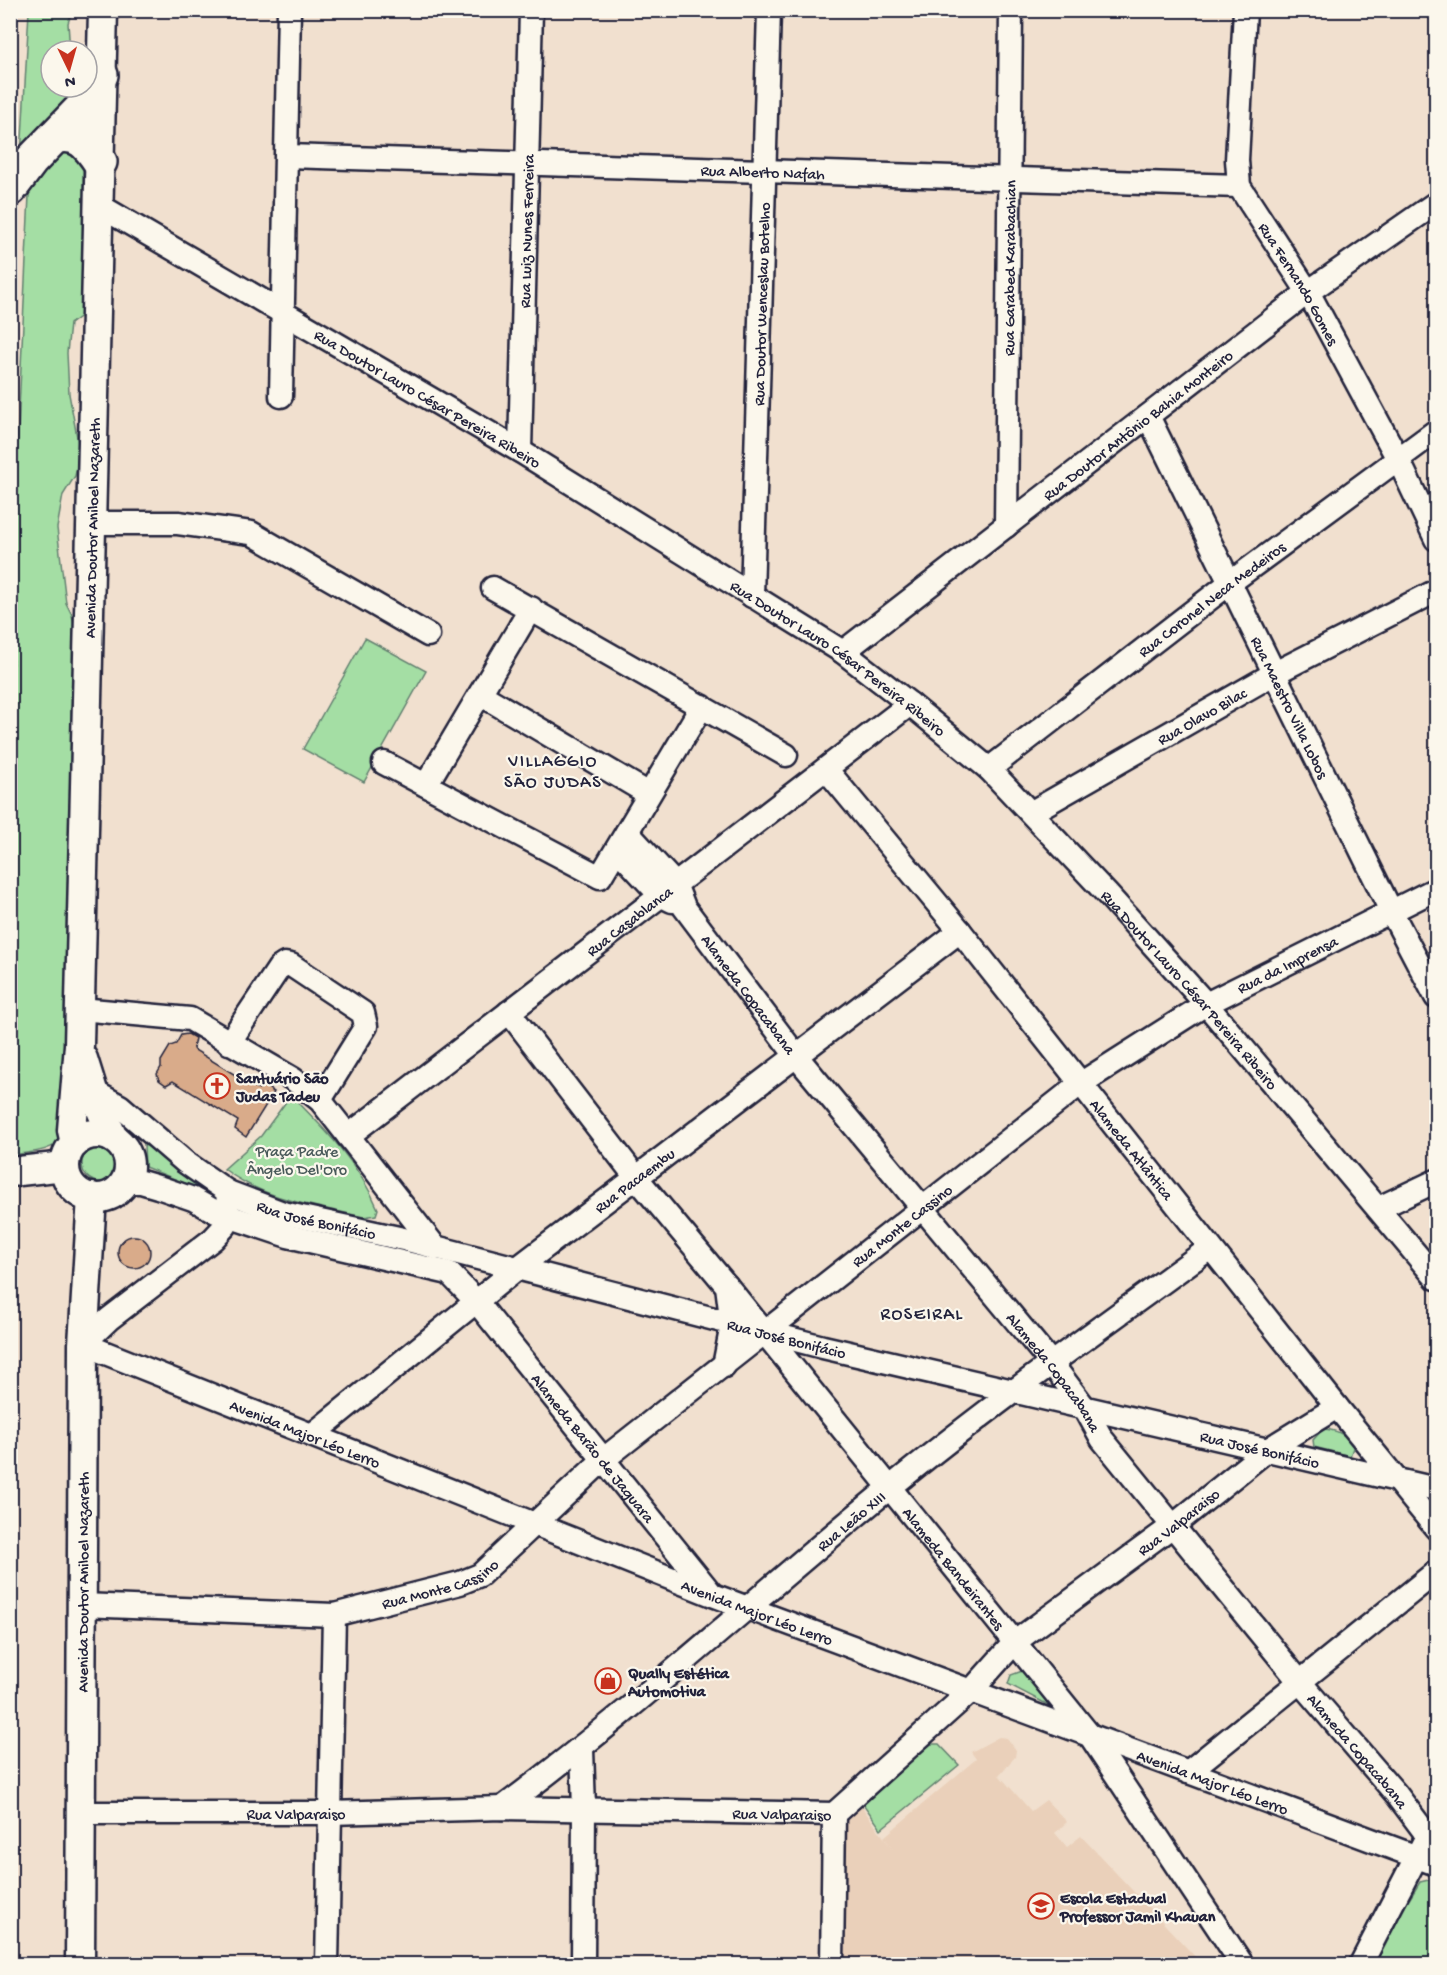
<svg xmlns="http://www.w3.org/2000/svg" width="1447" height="1975" viewBox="0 0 1447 1975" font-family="'Gochi Hand',sans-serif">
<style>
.built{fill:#ead0ba}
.green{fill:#a4dea4;stroke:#638070;stroke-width:1.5}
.building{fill:#d9ab8a;stroke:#22223b;stroke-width:1.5}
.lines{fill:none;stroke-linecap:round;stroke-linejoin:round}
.minor-casing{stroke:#22223b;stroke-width:27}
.major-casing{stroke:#22223b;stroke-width:33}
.highway-casing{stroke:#22223b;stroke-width:38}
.minor{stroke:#fbf7ec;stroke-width:22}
.major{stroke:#fbf7ec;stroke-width:28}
.highway{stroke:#fbf7ec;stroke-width:33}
.labels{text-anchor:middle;stroke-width:4.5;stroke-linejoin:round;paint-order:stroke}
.street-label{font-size:16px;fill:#22223b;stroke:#fbf7ec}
.poi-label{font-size:16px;font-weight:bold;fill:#22223b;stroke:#fbf7ec;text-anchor:start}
.park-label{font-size:16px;fill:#495a5a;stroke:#fbf7ec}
.neighbourhood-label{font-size:18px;letter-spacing:1.5px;fill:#22223b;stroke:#fbf7ec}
</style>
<rect width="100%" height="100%" fill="#f1e0cf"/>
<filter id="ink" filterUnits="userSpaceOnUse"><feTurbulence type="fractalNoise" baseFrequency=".0167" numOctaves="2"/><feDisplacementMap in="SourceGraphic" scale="12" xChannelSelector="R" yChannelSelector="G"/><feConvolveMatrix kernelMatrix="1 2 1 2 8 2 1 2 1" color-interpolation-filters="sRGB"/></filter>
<g filter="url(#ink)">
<path class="built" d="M999 1737 1007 1738 1016 1750 1015 1757 999 1775 1031 1811 1046 1800 1067 1822 1055 1833 1067 1847 1081 1836 1202 1964H840L841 1817 859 1803 893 1850 884 1837 976 1759 971 1752Z"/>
<path class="green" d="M29 11H72L68 23 70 51H51V87H87L21 157Z
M62 151 74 156 83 168 86 312 70 324 67 353 69 394 80 453 75 476 63 495 57 528 66 603 72 615 77 640 66 1136C53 1152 31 1152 11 1155L13 539 29 195 32 178Z
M365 638 426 671 364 782 303 749Z
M291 1095C324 1128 360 1165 378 1209L376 1215 364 1217C316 1206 264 1200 224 1169L261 1136Z
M144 1145 160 1151 201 1177 194 1190 192 1186 145 1167Z
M82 1164a18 18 0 1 1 36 0a18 18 0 1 1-36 0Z
M1323 1429C1337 1430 1345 1434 1354 1445L1350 1456 1314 1447 1313 1440Z
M1025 1670 1056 1709 1008 1684 1011 1675Z
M931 1744H939L959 1765 881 1829 861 1801Z
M1433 1879 1436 1881V1958L1424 1964H1369L1420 1882Z"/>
<path class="building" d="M188 1034 195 1038 193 1049 258 1089 263 1085 274 1092 246 1137 235 1129 238 1121 173 1081 166 1085 159 1080 157 1074 161 1067V1061L170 1046 176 1044 181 1035Z
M118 1252a16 16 0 1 1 32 0a16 16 0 1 1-32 0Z"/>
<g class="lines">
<g class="minor-casing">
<g id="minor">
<path id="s1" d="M1245 10 1237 160 1239 186 1308 292 1398 459 1436 539"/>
<path id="s2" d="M287 156 1239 186"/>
<path id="s3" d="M100 206 520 451 843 652 910 704 989 769 1108 895 1206 1004 1436 1278"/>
<path d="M281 396 289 10"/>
<path id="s4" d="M1148 416 1391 911 1436 997"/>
<path id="s5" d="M520 451 531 10"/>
<path d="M92 523H178L251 533 428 635"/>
<path id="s6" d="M1006 526 1011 10"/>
<path d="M493 588 786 755"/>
<path id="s7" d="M752 596 769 10"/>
<path id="s8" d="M843 652 1308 292 1436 203"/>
<path d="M480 694 649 794"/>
<path d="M384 763 600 877 702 706"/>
<path id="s9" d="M826 769 960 931 1337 1407 1436 1528"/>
<path id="s10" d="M989 769 1231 582 1436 431"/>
<path d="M426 785 531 608"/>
<path id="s11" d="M1032 812 1275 673 1436 591"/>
<path id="s12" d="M627 832 675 884 684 907 797 1057 1052 1364 1085 1408 1102 1439 1299 1681 1397 1795 1427 1835"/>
<path d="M617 849 660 895 672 901"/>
<path d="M80 1009 190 1019 293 1079 320 1100 436 1248"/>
<path d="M509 1012 635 1176 727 1286 732 1325 724 1366"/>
<path d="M229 1043 279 968 285 964 291 965 363 1013 366 1026 320 1100"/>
<path id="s13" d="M93 1091 120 1106 185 1162 228 1192 283 1213 408 1240 823 1347 1436 1489"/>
<path id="s14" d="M348 1136 910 704"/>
<path id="s15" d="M124 1182H141L158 1187 193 1199 216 1212 288 1236 449 1273 476 1301 710 1592"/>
<path id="s16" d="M228 1192 226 1225 213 1239 109 1319 83 1344 710 1594 1436 1864"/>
<path d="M1379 1208 1436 1181"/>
<path id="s17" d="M727 1286 1091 1737 1242 1964"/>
<path id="s18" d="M312 1435 515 1270 960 931"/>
<path id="s19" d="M82 1605 334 1615 460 1583 480 1575 604 1459 1080 1084 1206 1004 1436 889"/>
<path d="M582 1749 584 1809 583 1964"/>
<path d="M1188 1772 1436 1572"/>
<path id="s20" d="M502 1808C636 1709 758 1595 887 1490 991 1405 1101 1327 1210 1248"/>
<path id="s21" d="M83 1813H330L502 1808 834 1814 972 1690 1015 1642 1174 1525 1267 1450 1337 1407"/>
<path d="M327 1964 334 1615"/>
<path d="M832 1964 834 1814"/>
<path d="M1361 1964 1424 1842"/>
</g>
</g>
<g class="major-casing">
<g id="major">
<path d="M83 1059 93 1091 113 1138"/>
<circle cx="97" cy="1166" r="32"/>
<path id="s22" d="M75 1143 72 1130 79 1045 103 10"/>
<path d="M10 1172 65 1166"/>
<path id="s23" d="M80 1964 83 1344 92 1197"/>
</g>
</g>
<g class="highway-casing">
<path id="highway" d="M55 137C78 131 88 144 100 162
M10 189 31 161 83 107 101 75"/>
</g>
<use href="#minor" class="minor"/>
<use href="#major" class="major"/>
<use href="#highway" class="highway"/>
</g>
</g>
<defs>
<g id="church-ring" transform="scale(1.35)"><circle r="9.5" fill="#fbf7ec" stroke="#c8321e" stroke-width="1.5"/><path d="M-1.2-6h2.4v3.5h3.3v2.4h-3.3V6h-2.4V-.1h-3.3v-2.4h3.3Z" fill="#c8321e"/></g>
<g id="shop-ring" transform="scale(1.35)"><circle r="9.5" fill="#fbf7ec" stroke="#c8321e" stroke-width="1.5"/><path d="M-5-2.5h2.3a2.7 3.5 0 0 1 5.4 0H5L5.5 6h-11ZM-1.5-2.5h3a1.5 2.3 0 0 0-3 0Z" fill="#c8321e"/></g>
<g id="school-ring" transform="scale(1.35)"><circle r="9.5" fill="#fbf7ec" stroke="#c8321e" stroke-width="1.5"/><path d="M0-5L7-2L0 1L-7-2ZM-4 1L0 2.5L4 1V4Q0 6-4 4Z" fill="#c8321e"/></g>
</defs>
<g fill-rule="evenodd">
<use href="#church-ring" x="217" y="1086"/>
<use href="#shop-ring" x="608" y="1681"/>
<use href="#school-ring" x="1041" y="1906"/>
</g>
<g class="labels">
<g class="street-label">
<text dy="6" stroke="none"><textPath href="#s2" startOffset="476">Rua Alberto Nafah</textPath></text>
<text dy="6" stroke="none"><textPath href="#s5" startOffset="220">Rua Luiz Nunes Ferreira</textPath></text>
<text dy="6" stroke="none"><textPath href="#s6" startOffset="258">Rua Garabed Karabachian</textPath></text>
<text dy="6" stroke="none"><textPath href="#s1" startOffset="291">Rua Fernando Gomes</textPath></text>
<text dy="6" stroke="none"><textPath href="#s7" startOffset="292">Rua Doutor Wenceslau Botelho</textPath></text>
<text dy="6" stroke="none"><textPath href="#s3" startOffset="380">Rua Doutor Lauro César Pereira Ribeiro</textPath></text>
<text dy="6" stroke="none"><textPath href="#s8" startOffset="372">Rua Doutor Antônio Bahia Monteiro</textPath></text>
<text dy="6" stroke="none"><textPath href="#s22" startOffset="616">Avenida Doutor Aniloel Nazareth</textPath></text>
<text dy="6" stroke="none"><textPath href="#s10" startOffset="280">Rua Coronel Neca Medeiros</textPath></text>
<text dy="6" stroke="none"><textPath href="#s3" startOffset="866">Rua Doutor Lauro César Pereira Ribeiro</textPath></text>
<text dy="6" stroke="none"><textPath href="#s4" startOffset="324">Rua Maestro Villa Lobos</textPath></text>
<text dy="6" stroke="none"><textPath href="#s11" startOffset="195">Rua Olavo Bilac</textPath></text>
<text dy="6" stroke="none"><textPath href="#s14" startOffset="354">Rua Casablanca</textPath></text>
<text dy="6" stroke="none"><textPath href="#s19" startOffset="1419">Rua da Imprensa</textPath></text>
<text dy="6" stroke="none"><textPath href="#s3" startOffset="1352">Rua Doutor Lauro César Pereira Ribeiro</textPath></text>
<text dy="6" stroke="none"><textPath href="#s12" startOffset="204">Alameda Copacabana</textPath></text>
<text dy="6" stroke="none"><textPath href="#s9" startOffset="488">Alameda Atlântica</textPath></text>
<text dy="6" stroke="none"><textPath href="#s18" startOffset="411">Rua Pacaembu</textPath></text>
<text dy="6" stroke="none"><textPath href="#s13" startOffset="262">Rua José Bonifácio</textPath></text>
<text dy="6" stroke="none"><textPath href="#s19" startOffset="952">Rua Monte Cassino</textPath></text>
<text dy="6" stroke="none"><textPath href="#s13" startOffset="747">Rua José Bonifácio</textPath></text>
<text dy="6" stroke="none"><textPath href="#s12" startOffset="690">Alameda Copacabana</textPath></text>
<text dy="6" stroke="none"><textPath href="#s16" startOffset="459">Avenida Major Léo Lerro</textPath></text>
<text dy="6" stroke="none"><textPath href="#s15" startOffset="566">Alameda Barão de Jaguara</textPath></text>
<text dy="6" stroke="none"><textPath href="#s13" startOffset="1233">Rua José Bonifácio</textPath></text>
<text dy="6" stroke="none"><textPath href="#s20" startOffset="452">Rua Leão XIII</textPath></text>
<text dy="6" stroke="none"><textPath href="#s21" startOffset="1204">Rua Valparaiso</textPath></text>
<text dy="6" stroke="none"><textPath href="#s17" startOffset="362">Alameda Bandeirantes</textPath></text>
<text dy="6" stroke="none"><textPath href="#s19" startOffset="363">Rua Monte Cassino</textPath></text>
<text dy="6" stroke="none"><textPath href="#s23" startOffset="382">Avenida Doutor Aniloel Nazareth</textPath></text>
<text dy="6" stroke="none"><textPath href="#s16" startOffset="945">Avenida Major Léo Lerro</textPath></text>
<text dy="6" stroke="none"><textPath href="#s12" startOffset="1176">Alameda Copacabana</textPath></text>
<text dy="6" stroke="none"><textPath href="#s16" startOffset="1431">Avenida Major Léo Lerro</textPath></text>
<text dy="6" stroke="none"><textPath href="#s21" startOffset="699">Rua Valparaiso</textPath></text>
<text dy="6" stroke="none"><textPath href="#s21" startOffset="213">Rua Valparaiso</textPath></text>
</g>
<g class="poi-label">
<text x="236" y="1083">Santuário São<tspan x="236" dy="18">Judas Tadeu</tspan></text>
<text x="628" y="1678">Qually Estética<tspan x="628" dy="18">Automotiva</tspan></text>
<text x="1060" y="1903">Escola Estadual<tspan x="1060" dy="18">Professor Jamil Khauan</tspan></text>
</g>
<g class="park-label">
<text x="297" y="1156">Praça Padre<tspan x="297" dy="18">Ângelo Del'Oro</tspan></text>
</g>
<g class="neighbourhood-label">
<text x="553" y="766">VILLAGGIO<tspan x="553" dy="21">SÃO JUDAS</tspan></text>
<text x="922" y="1319">ROSEIRAL</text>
</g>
</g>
<rect width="1447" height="1975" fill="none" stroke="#fbf7ec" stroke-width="36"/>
<rect x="18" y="18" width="1411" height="1939" fill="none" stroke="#22223b" stroke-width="2" filter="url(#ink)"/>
<g transform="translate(69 69) rotate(175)"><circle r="28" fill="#fbf7ec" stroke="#a4a2a5" stroke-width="1.5"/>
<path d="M0-4.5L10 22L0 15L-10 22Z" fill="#c8321e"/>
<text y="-9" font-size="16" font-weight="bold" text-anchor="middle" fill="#22223b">N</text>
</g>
</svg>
